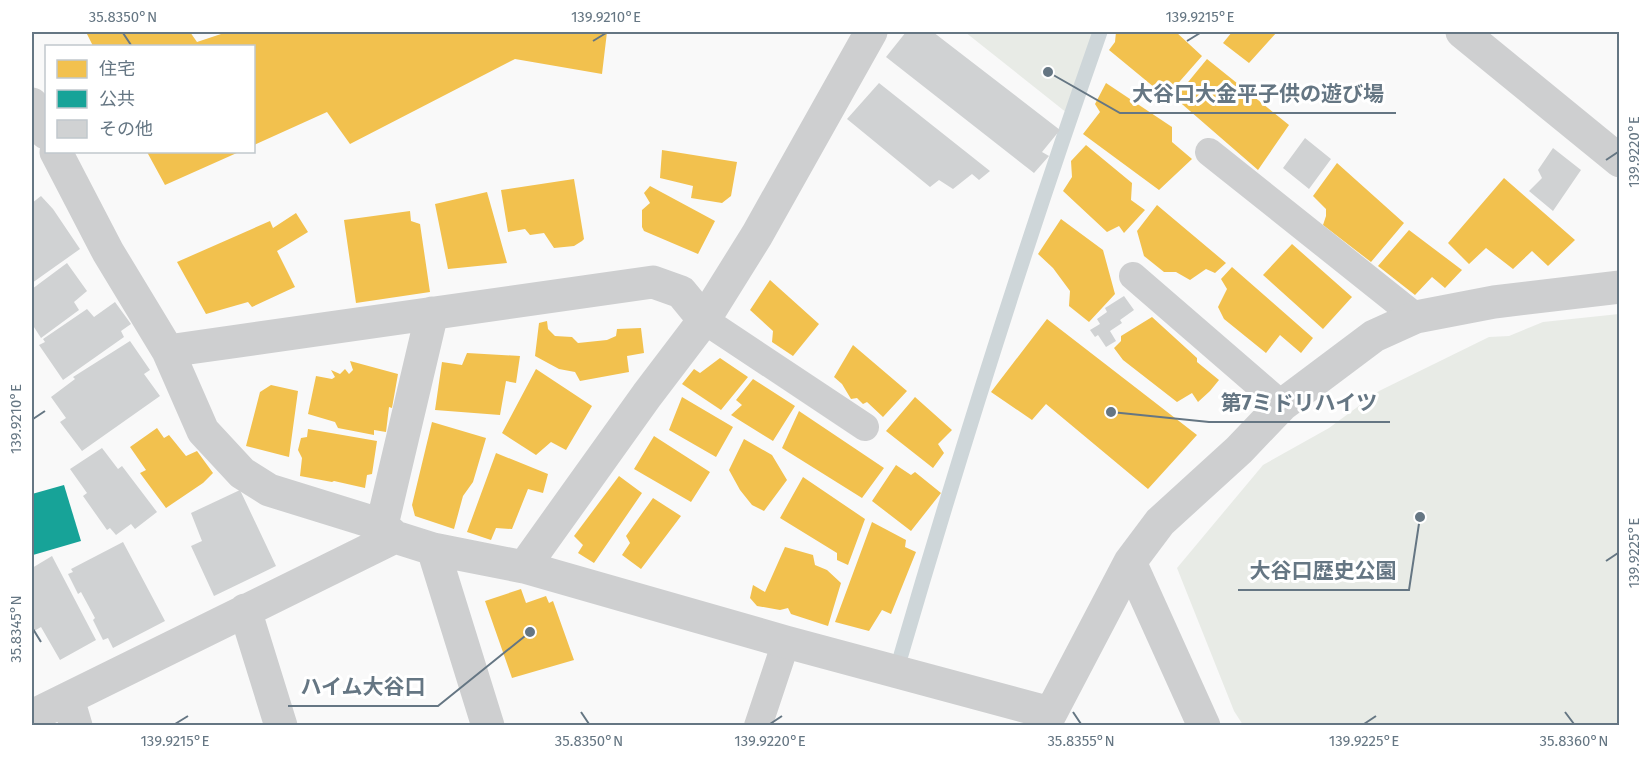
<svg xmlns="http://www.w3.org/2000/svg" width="1651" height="757" viewBox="0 0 1651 757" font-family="'Fira Sans','Noto Sans JP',sans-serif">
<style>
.green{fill:#e8ebe6}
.homes{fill:#f2c14e}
.public{fill:#17a398}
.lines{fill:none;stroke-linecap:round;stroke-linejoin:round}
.stream{stroke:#ced6d9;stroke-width:15}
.building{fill:#d0d2d3}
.service{stroke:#cecfd0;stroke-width:28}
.minor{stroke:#cecfd0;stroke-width:33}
.tertiary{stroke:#cecfd0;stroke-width:33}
.ticks{fill:none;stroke:#657683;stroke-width:2}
.leader{fill:none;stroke:#657683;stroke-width:2}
.callout-dot{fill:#657683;stroke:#fff;stroke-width:2}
.callout-label{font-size:21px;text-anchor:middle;font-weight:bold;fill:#657683;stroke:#fff;stroke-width:6;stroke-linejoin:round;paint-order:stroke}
.neatline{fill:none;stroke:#657683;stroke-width:2}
.ticks-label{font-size:15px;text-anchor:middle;fill:#657683}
</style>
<rect width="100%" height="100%" fill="#f9f9f9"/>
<path class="green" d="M965 32H1093L1067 113Z
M1619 314V725H1243L1234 711 1177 568 1263 465 1329 428 1379 391 1489 337 1509 336 1543 322Z"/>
<path class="homes" d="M86 32H190L197 42 227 32H607L602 74 515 59 350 144 327 112 254 145V46H93Z
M1116 32H1176L1202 56 1166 97 1109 50 1115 42Z
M1232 32H1277L1249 63 1223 43Z
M1207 59 1289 125 1258 170 1175 98Z
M1106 83 1172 127V142L1192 159 1159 190 1083 134 1100 112 1095 104Z
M1086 145 1132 183 1131 200 1145 210 1124 233 1119 226 1107 232 1063 191 1072 177 1071 161Z
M662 150 737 162 731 196 722 203 691 198 693 186 660 178Z
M147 152H239L165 185Z
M1337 163 1404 223 1371 262 1323 225 1326 216V209L1313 196Z
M1504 178 1575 240 1548 266 1532 251 1513 269 1486 248 1469 264 1448 243Z
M574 179 584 239 582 241 574 246 554 248 544 233 530 235 525 229 508 232 501 190Z
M650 186 715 221 698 254 644 231 642 227V210L650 203 644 193Z
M487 192 507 263 448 269 435 204Z
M1157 205 1226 263 1215 273 1206 269 1190 280 1176 272H1164L1144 256 1137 231Z
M410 211 411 221 420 224 430 292 356 303 344 220Z
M296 213 308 232 277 251 295 287 252 307 248 302 206 314 177 262 270 221 273 228Z
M1061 219 1103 250 1115 294 1089 322 1069 306 1070 291 1053 268 1038 254Z
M1409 230 1462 270 1445 288 1432 277 1415 295 1378 266Z
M1292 244 1352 297 1323 329 1263 275Z
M1232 267 1313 338 1301 353 1280 335 1266 353 1224 319 1218 307 1227 289 1221 279Z
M770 280 819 324 793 356 772 342 773 331 750 310Z
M1152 317 1197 358V362L1219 380 1210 391 1198 402 1192 393 1177 402 1123 360 1114 348 1121 341V336Z
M1047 319 1197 435 1148 489 1046 404 1032 420 991 392Z
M547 321 548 329 555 336 572 337 578 343 607 340 616 336 617 329 641 328 644 353 627 356 629 372 580 381 575 372 559 369 535 356 539 323Z
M853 345 907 391 883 417 867 402 863 404 857 398 851 399 842 384 834 377Z
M467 353 520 356 516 383 506 381 500 415 435 410 442 362 462 365Z
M720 358 748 377 721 410 682 384 694 369 700 373Z
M350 361 398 374 392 408 389 407 386 432 374 430V435L338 428 335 422 308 414 316 376 332 379 335 377 331 370 340 374 345 369 349 374 353 370Z
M536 369 592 406 566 450 551 442 536 455 502 433Z
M753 379 795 406 773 441 731 415 742 405 736 400Z
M271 385 298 391 289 457 246 446 260 392Z
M682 397 733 427 716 457 669 430Z
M915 397 952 430 938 444 944 453 933 468 886 431Z
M799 411 884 468 862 498 782 448Z
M432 422 486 438 473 482 463 496 454 529 415 516 412 505Z
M157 428 164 438 169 435 186 456 197 451 213 473 203 483 166 508 140 473 146 470 130 447Z
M308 429 377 441 372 474 367 475 365 488 334 481 332 482 300 476 302 458 298 450 301 438 307 437Z
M654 436 710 472 691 502 634 469Z
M744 439 772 455 787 480 764 511 752 505 740 490 729 470Z
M496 453 548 474 543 493 528 489 512 529 496 528 491 540 467 532Z
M896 465 911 475 915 472 941 493 911 531 872 501Z
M619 476 642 493 594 563 578 553 583 545 574 536Z
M803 477 865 519 848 565 837 560V553L780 518Z
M653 498 681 516 641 569 622 555 630 543 626 536Z
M872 522 906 540 905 547 916 552 891 614 882 610 869 631 835 622Z
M785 547 813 555 815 565 827 570 841 583 828 626 791 614 788 608 780 610 757 606 750 598 753 585 765 592Z
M521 589 526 603 546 596 549 603 553 601 574 660 512 678 485 601Z"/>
<path class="public" d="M64 485 81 541 33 555 32 494Z"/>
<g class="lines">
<path class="stream" d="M901 655C962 446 1028 237 1100 32"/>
</g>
<path class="building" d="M906 32H933L1060 130 1042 152 1049 156 1034 173 886 57Z
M879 83 990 171 979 180 972 174 953 189 939 180 930 187 847 119Z
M1305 138 1331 159 1309 189 1283 168Z
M1553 148 1581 170 1553 211 1529 191 1542 178 1538 170Z
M41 196 53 209 80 249 32 283V203Z
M67 263 87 291 74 302 79 310 41 338 32 324V289Z
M1124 296 1134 310 1120 320 1122 323 1110 331 1116 341 1106 347 1098 335 1095 337 1090 330 1100 324 1097 319 1107 312 1105 308Z
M115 302 131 324 121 331 124 337 63 380 39 345 45 342 43 339 87 309 94 317Z
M130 341 150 370 144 374 160 396 82 451 60 422 66 418 51 397 75 379 73 377Z
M102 448 118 469 122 466 157 512 135 529 131 524 116 535 110 528 107 530 83 496 87 493 70 469Z
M240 490 276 566 214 596 191 546 202 541 191 513Z
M123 542 165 621 113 648 108 638 103 640 93 620 95 618 81 592 78 594 68 574 73 572 71 569Z
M52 556 96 640 60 660 41 627 34 631 32 627V568Z"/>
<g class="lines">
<path class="service" d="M1209 152 1416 317
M1133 276 1282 405
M704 320 865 427
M758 726 786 642"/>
<path class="minor" d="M32 104 46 133
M56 152 108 252 168 351 203 431 242 473 269 490 382 525 395 537 433 549 524 567 786 642 1050 713
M168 351 653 282 681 292 704 320
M382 525 432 313
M433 549 488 726
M1130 562 1204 726
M524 567 647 395 704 320 757 235 871 32
M245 610 281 726
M68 699 76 726
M32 716 395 537
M1044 726 1130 562 1160 522 1239 450 1282 405 1374 336 1416 317 1494 302 1620 287"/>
<path class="tertiary" d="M1462 32 1620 161"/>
</g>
<path class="ticks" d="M123 33 131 45M593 41 606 33M1187 41 1200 33M1606 160 1618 152M33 419 45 411M1606 561 1618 553M33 629 41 642M581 712 589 724M1073 712 1081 724M1565 712 1574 724M175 724 188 716M770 724 782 716M1364 724 1376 716"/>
<path class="leader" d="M1048 72L1120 113H1396M1111 412L1209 422H1390M1420 517L1409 590H1238M530 632L438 706H288"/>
<g class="callout-dot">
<circle cx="1048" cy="72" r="6"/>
<circle cx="1111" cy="412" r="6"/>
<circle cx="1420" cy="517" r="6"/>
<circle cx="530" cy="632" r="6"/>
</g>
<g class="callout-label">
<text x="1258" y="101">大谷口大金平子供の遊び場</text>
<text x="1299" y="410">第7ミドリハイツ</text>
<text x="1323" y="578">大谷口歴史公園</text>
<text x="363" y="694">ハイム大谷口</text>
</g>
<rect width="1651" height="757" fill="none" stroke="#ffffff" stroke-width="66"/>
<rect x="45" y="45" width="210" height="108" fill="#ffffff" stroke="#c1c8cd" stroke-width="1.5"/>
<rect x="57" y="60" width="30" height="18" fill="#f2c14e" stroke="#c1c8cd" stroke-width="1.5"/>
<text x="99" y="75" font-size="18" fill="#657683">住宅</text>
<rect x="57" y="90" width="30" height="18" fill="#17a398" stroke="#c1c8cd" stroke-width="1.5"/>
<text x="99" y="105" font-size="18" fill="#657683">公共</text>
<rect x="57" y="120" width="30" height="18" fill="#d0d2d3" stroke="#c1c8cd" stroke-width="1.5"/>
<text x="99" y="135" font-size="18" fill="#657683">その他</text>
<rect x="33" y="33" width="1585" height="691" class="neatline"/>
<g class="ticks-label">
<text x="123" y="22">35.8350°N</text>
<text x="606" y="22">139.9210°E</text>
<text x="1200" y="22">139.9215°E</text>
<text transform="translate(1634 152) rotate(-90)" y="5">139.9220°E</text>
<text transform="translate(16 419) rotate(-90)" y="5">139.9210°E</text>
<text transform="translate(1634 553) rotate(-90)" y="5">139.9225°E</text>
<text transform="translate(16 629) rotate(-90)" y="5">35.8345°N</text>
<text x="175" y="746">139.9215°E</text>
<text x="589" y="746">35.8350°N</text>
<text x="770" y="746">139.9220°E</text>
<text x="1081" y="746">35.8355°N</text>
<text x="1364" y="746">139.9225°E</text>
<text x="1574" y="746">35.8360°N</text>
</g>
</svg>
